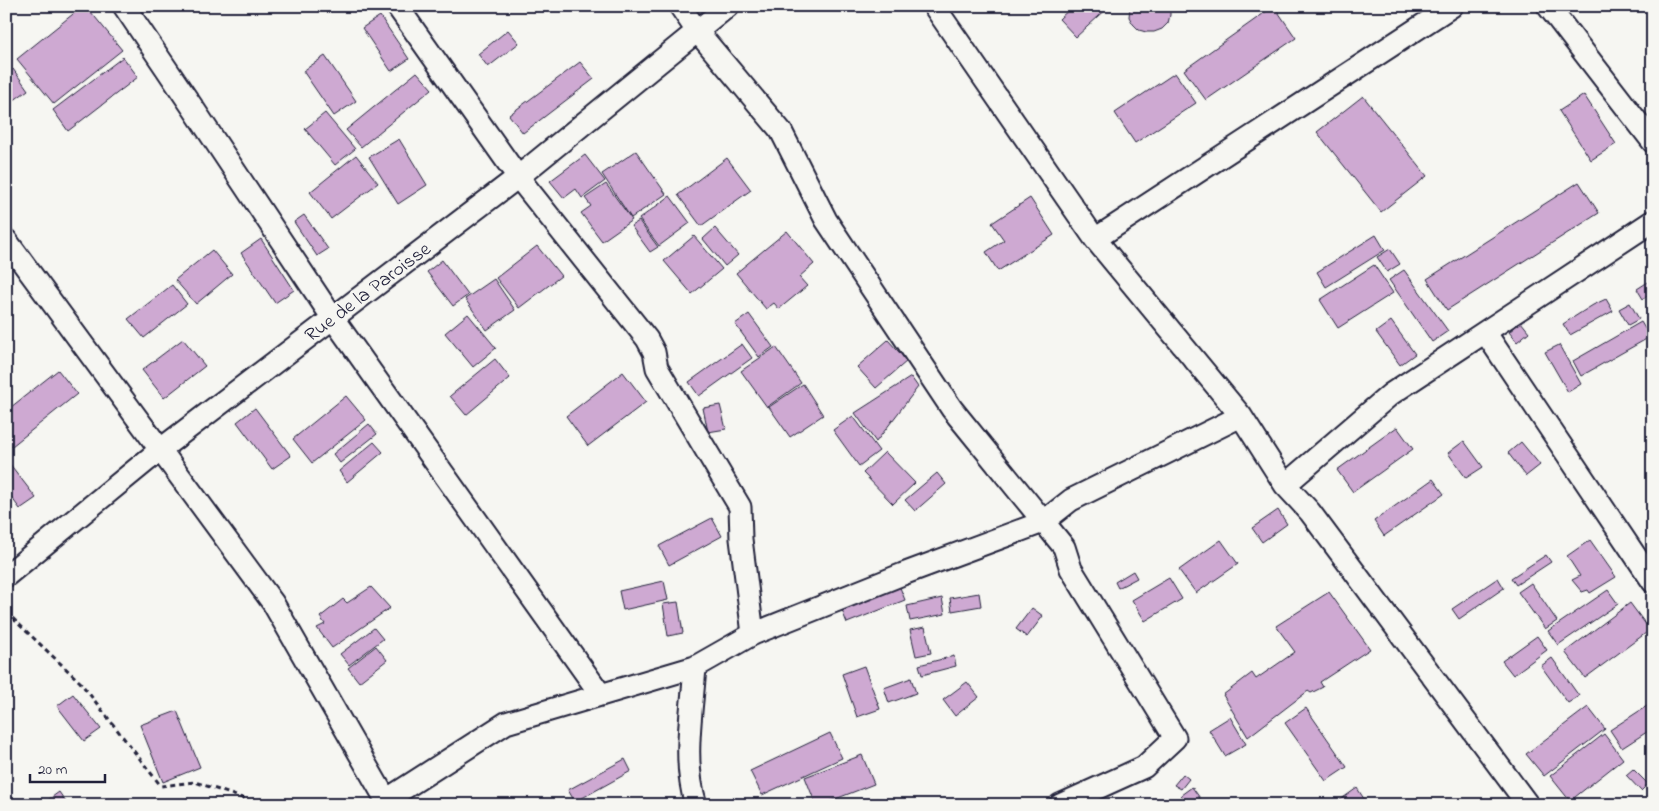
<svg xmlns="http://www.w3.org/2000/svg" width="1659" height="811" viewBox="0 0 1659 811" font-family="'Indie Flower',sans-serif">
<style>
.building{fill:#cea9d2;stroke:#22223b}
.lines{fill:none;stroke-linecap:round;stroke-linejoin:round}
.street-casing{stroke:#22223b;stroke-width:25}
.path{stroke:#22223b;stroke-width:3;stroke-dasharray:5 4;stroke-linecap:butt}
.street{stroke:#f6f6f2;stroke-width:21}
.labels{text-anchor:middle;stroke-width:5;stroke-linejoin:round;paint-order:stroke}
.street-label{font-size:20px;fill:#22223b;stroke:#f6f6f2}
</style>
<rect width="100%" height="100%" fill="#f6f6f2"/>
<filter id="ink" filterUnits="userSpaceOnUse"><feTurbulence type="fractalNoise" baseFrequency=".02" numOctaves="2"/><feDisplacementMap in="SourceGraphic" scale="10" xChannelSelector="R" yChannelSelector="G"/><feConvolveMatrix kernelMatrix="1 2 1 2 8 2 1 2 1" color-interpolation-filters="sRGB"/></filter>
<g filter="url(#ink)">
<path class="building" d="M83 6H86L122 50 54 104 17 59Z
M1073 6H1110L1076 37 1059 19Z
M1130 6H1170V15L1168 23 1162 29 1154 32H1146L1139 30 1133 24 1129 17Z
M1274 6 1296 38 1206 100 1184 70Z
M380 16 409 59 391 71 362 28Z
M508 30 519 43 488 67 478 54Z
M325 56 356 101 334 116 303 71Z
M123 57 138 77 68 131 53 110Z
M580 62 594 79 523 133 509 115Z
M13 69 28 90 6 106V74Z
M417 72 432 89 361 147 346 130Z
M1175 73 1196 103 1135 143 1115 113Z
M1584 95 1616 144 1591 160 1559 111Z
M1363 96 1427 176 1381 212 1317 132Z
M325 113 355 149 335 165 305 129Z
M399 139 427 185 398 204 369 157Z
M636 151 666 194 631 218 602 174Z
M356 155 378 183 331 219 310 192Z
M585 155 605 181 582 198 576 189 564 198 550 181Z
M727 158 751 190 701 226 678 195Z
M1579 182 1599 213 1447 310 1427 279Z
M606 184 632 220 602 241 581 213 591 206 585 198Z
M670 196 690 223 659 246 639 219Z
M1030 198 1054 235 998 271 986 252 1004 240 992 223Z
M304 215 328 249 317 256 294 222Z
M639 221 658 247 650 252 631 226Z
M715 228 738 255 725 266 703 239Z
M787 231 814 264 799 277 807 286 779 309 774 303 766 309 736 273Z
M1376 235 1385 250 1326 287 1317 272Z
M694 236 722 269 692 294 664 261Z
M261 239 294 290 275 303 241 253Z
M537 246 561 276 519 308 496 278Z
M1390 249 1400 264 1387 272 1377 257Z
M212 250 232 274 196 304 175 280Z
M442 260 468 295 453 306 427 272Z
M1374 265 1393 293 1338 328 1320 300Z
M1404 270 1448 331 1432 342 1389 280Z
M494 279 515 310 487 330 465 299Z
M1648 282 1653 289V292L1643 299 1637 289Z
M172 285 187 304 144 338 128 319Z
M1606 299 1613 311 1570 335 1563 324 1593 305Z
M1630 303 1639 319 1628 325 1619 309Z
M468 314 496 348 473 367 445 333Z
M749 314 773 347 759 357 735 324Z
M1391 321 1415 354 1400 365 1376 332Z
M1521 322 1529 332 1517 342 1509 332Z
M1641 322 1650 337 1581 376 1573 361Z
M183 339 205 366 164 398 142 370Z
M888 340 907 361 876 388 857 367Z
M742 344 752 358 699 396 689 382Z
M1559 345 1581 384 1568 392 1545 352Z
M776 347 801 383 767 407 741 371Z
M495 359 510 378 466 415 450 396Z
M58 370 77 394 12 446 6 440V411Z
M623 372 646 402 588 446 566 416Z
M911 377 918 387 876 442 855 413Z
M803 384 823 415 790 437 769 407Z
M346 396 366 420 312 463 293 439Z
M720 405 726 429 708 432 703 408Z
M255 408 291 456 272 469 237 422Z
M853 416 879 451 859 466 833 430Z
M369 424 377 434 340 463 333 454Z
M1397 427 1413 449 1353 492 1337 470Z
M1464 441 1483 467 1466 478 1448 453Z
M374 442 383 452 347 482 339 471Z
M1521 442 1540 465 1526 476 1508 453Z
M885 452 915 483 893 504 863 473Z
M6 459 36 498 20 509 6 490Z
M937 473 946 484 915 511 905 500Z
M1433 479 1444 494 1384 536 1374 521Z
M1278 510 1287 524 1262 542 1252 528Z
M712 518 722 536 669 565 659 546Z
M1221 540 1238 564 1196 593 1179 570Z
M1590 540 1616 577 1590 593 1588 590 1582 592 1572 580 1580 576 1567 556Z
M1546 555 1551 562 1516 585 1511 578Z
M1133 571 1137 578 1118 588 1115 582Z
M1169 578 1182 599 1145 621 1132 600Z
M1498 578 1504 588 1459 619 1452 609Z
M664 581 668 600 623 610 619 591Z
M1531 583 1557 621 1545 629 1518 592Z
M899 585 905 600 847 623 841 608Z
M371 587 390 608 332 648 317 628 325 624 320 617 343 599 347 603Z
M1608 590 1618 604 1558 645 1548 631Z
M1329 592 1370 649 1320 682 1323 687 1311 693 1308 691 1248 737 1223 695 1252 673 1256 679 1295 652 1276 626Z
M979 593 981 606 952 611 950 598Z
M942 598 945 614 910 621 907 606Z
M678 602 683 633 668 636 663 604Z
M1630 603 1650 630 1585 678 1565 652Z
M1032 608 1043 616 1027 637 1016 629Z
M925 627 931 653 916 656 910 630Z
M374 628 383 639 349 665 340 654Z
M1537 636 1547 650 1513 675 1502 661Z
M376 646 387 660 359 682 348 668Z
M954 656 956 666 922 675 919 665Z
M1552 658 1579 696 1568 703 1541 666Z
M864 666 880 709 857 717 842 674Z
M911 678 916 693 889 703 884 688Z
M967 682 979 697 955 716 943 700Z
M73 694 101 729 84 741 57 706Z
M1653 702V728L1622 748 1610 730Z
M1588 707 1605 729 1544 776 1526 754Z
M1306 708 1347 767 1326 781 1285 723Z
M177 711 200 767 163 782 140 725Z
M1230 717 1246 744 1225 756 1209 730Z
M830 733 842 758 762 795 750 771Z
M1604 734 1623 759 1570 801 1550 776Z
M862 755 874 784 820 805H816L805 777Z
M625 759 631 771 575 802 568 790Z
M1633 769 1648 784 1641 791 1626 775Z
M1183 774 1189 779 1181 789 1174 785Z
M1192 787 1205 805H1188L1181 795Z
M1357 788 1368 805H1333Z
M59 792 68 805H41Z
M877 798 880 805H863V803Z"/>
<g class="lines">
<g class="street-casing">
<path id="street" d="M124 6 193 108 332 317 601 695
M397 6 518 177 647 339 654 352 657 368 740 507 741 539 753 634
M680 6 697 31 781 131 826 220 952 409 1064 547 1071 569 1175 738 1144 767 1060 805
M934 6 1095 239 1241 416 1285 485 1310 512 1528 805
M1548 6 1653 142
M1095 239 1452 6
M6 240 273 603 389 805
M1485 332 1653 582
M1285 485 1391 394 1653 221
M6 576 161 449 518 177 728 6
M695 667C692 713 682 760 696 805
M386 800 506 723 695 667 753 634 903 574 1043 522 1071 500 1241 416"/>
</g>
<path class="path" d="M6 612 80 682 161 786 195 782 263 805"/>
<use href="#street" class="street"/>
</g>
</g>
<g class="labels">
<g class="street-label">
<text transform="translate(367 291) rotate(-37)" y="7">Rue de la Paroisse</text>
</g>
</g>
<rect width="1659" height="811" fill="none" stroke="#f6f6f2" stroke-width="25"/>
<rect x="12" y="12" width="1634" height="786" fill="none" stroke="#22223b" stroke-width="2" filter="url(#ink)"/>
<path d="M30 774v8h75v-8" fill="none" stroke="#22223b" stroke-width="2.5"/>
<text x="38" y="774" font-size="15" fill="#22223b" stroke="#f6f6f2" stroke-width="4" paint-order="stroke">20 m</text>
</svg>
